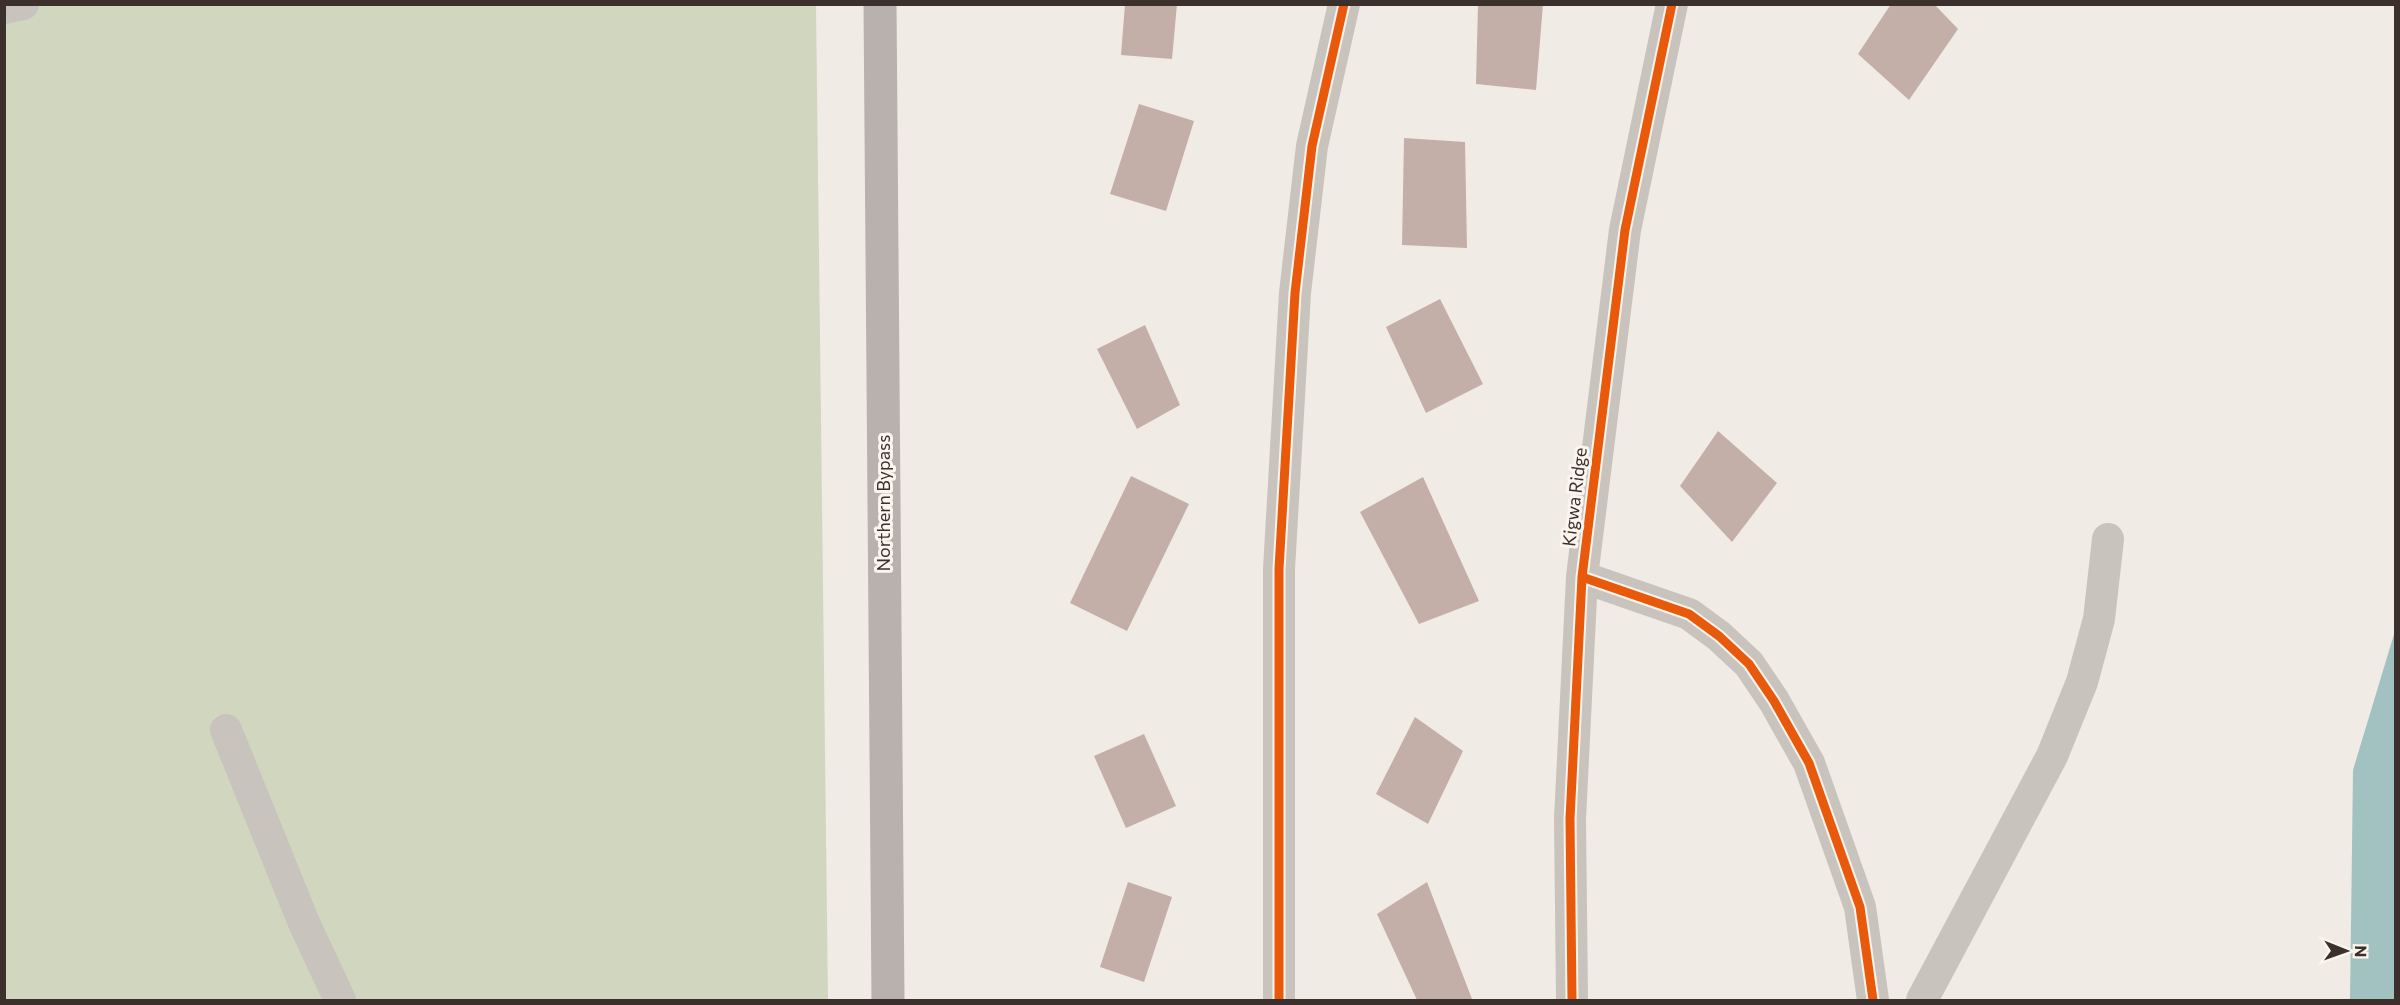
<svg xmlns="http://www.w3.org/2000/svg" width="2400" height="1005" viewBox="0 0 2400 1005" font-family="Commissioner,sans-serif">
<style>
.green{fill:#d1d6bf}
.water{fill:#a1c2c1}
.building{fill:#c3afa7}
.lines{fill:none;stroke-linecap:round;stroke-linejoin:round}
.street{stroke:#c9c3be;stroke-width:32}
.primary{stroke:#b8b1ad;stroke-width:33}
.cycleway-casing{stroke:#fbf5ee;stroke-width:13}
.cycleway{stroke:#e8590c;stroke-width:9}
.labels{text-anchor:middle;stroke-width:6;stroke-linejoin:round;paint-order:stroke}
.street-label{font-size:18px;fill:#3b302b;stroke:#fbf5ee}
</style>
<rect width="100%" height="100%" fill="#f0ebe5"/>
<path class="green" d="M5 5H816L828 1000H5Z"/>
<path class="water" d="M2395 631V1000H2350L2353 770Z"/>
<path class="building" d="M1125 4H1177L1172 59 1121 55Z
M1478 4H1543L1536 90 1476 84Z
M1891 4H1934L1958 29 1909 100 1858 54Z
M1139 104 1194 121 1166 211 1110 194Z
M1404 138 1465 142 1467 248 1402 245Z
M1440 299 1483 384 1426 413 1386 327Z
M1145 325 1180 405 1137 429 1097 349Z
M1718 431 1777 483 1732 542 1680 486Z
M1131 476 1189 504 1127 631 1070 603Z
M1423 477 1479 601 1419 624 1360 512Z
M1415 717 1463 751 1428 824 1376 794Z
M1144 734 1176 806 1126 828 1094 756Z
M1128 882 1172 897 1144 982 1100 967Z
M1427 882 1472 999 1469 1000H1417L1377 914Z"/>
<g class="lines">
<path class="street" d="M4 8 23 4
M1582 577 1689 614 1719 636 1749 664 1774 701 1809 763 1860 907 1873 1000
M226 730 304 923 340 1000
M1279 1000V569L1295 293 1312 146 1344 4
M1572 1000 1570 819 1582 577 1625 230 1672 4
M1922 1000 2052 756 2082 682 2099 619 2108 539"/>
<path class="primary" d="M880 4 888 1000"/>
<g class="cycleway-casing">
<path id="cycleway" d="M1582 577 1689 614 1719 636 1749 664 1774 701 1809 763 1860 907 1873 1000
M1279 1000V569L1295 293 1312 146 1344 4
M1572 1000 1570 819 1582 577 1625 230 1672 4"/>
</g>
<use href="#cycleway" class="cycleway"/>
</g>
<g class="labels">
<g class="street-label">
<text transform="translate(1575 497) rotate(-83)" y="6">Kigwa Ridge</text>
<text transform="translate(884 503) rotate(-90)" y="6">Northern Bypass</text>
</g>
</g>
<rect width="2400" height="1005" fill="none" stroke="#3b302b" stroke-width="12"/>
<g transform="translate(2346 951) rotate(91)" stroke="#fbf5ee" stroke-width="4.5" paint-order="stroke">
<path d="M0-4.5L10 22L0 15L-10 22Z" fill="#3b302b"/>
<text y="-9" font-size="16" font-weight="bold" text-anchor="middle" fill="#3b302b">N</text>
</g>
</svg>
